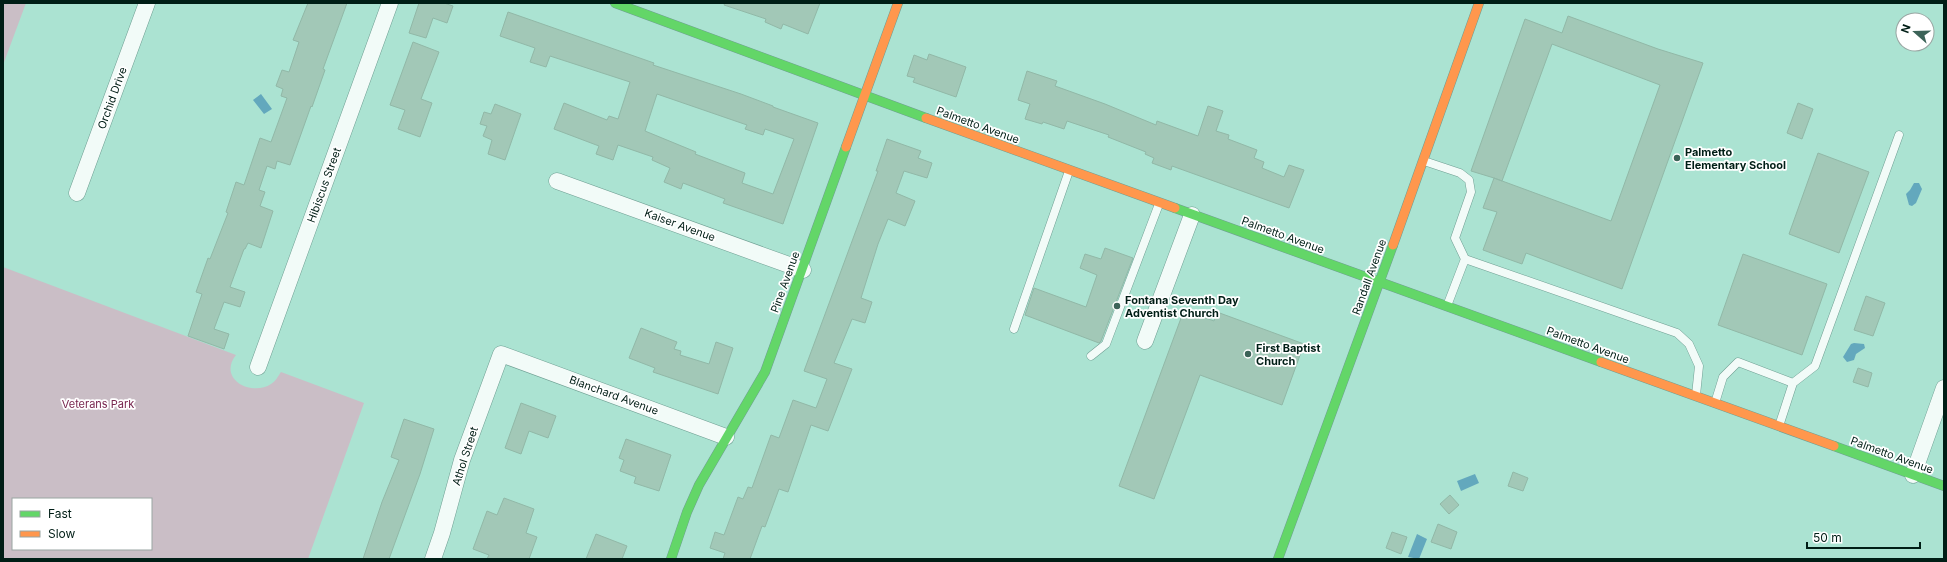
<svg xmlns="http://www.w3.org/2000/svg" width="1947" height="562" viewBox="0 0 1947 562" font-family="Inter,sans-serif">
<style>
.green{fill:#cabec6;fill-rule:evenodd}
.water{fill:#63a8bd}
.building{fill:#a2c8b7;stroke:#91b8a7;fill-rule:evenodd}
.lines{fill:none;stroke-linecap:round;stroke-linejoin:round}
.lane-casing{stroke:#6f9f93;stroke-width:9}
.street-casing{stroke:#6f9f93;stroke-width:17}
.fast-casing{stroke:#6f9f93;stroke-width:10}
.slow-casing{stroke:#6f9f93;stroke-width:10}
.lane{stroke:#f2fbf8;stroke-width:8}
.street{stroke:#f2fbf8;stroke-width:16}
.fast{stroke:#63d668;stroke-width:9}
.slow{stroke:#ff974d;stroke-width:9}
.poi-dot{fill:#3c6358;stroke:#fff;stroke-width:1.5}
.labels{text-anchor:middle;stroke-width:3.5;stroke-linejoin:round;paint-order:stroke}
.street-label{font-size:11px;fill:#001e16;stroke:#fff}
.poi-label{font-size:11px;font-weight:bold;fill:#001e16;stroke:#fff;text-anchor:start}
.park-label{font-size:11px;fill:#78264f;stroke:#fff}
</style>
<rect width="100%" height="100%" fill="#abe3d2"/>
<path class="green" d="M3 3H26L3 65Z
M3 267 236 355C217 379 252 397 271 384 276 381 278 376 281 372L364 403 308 559H3ZM13 499H151V549H13Z"/>
<path class="water" d="M261 94 272 109 264 114 253 100Z
M1914 183H1919L1922 189 1916 203 1912 206 1909 205 1906 194 1910 190Z
M1854 343 1864 344 1865 348 1856 354 1854 360 1847 362 1843 357 1851 344Z
M1475 474 1479 483 1461 491 1457 481Z
M1417 534 1427 539 1419 559 1408 557Z"/>
<path class="building" d="M308 3H347L323 69 325 70 312 107 311 106 290 165 277 161 275 169 267 166 259 190 265 192 260 206 273 211 261 248 248 243 245 249H244L230 287 245 292 240 307 224 302 214 329 229 334 224 349 188 336 202 294 196 292 208 258 210 259 228 213 226 212 236 182 244 185 260 138 271 142 287 98 281 96 283 89 276 86 282 70 289 72 299 42 293 40Z
M419 3H444L453 6 447 23 433 18 426 38 409 33Z
M725 3H820L808 34 783 24 781 29 765 22 766 19 724 5Z
M508 12 654 63 653 65 741 94 773 106V107L818 123 783 224 723 203 725 199 683 183 681 189 664 182 670 168 652 160 653 157 618 145 613 160 596 154 599 146 554 129 564 103 607 120 609 116 618 119 630 82 550 56 546 67 530 62 535 48 500 36ZM657 94 747 125 745 129 763 135 765 129 794 139 773 194 742 183 745 173 695 154 696 152 645 131Z
M1568 16 1658 49 1703 63 1622 289 1526 253 1522 264 1483 250 1497 212 1483 208 1494 178 1471 171 1525 19 1562 33ZM1552 44 1660 85 1611 221 1494 178 1502 181Z
M413 42 439 52 421 99 432 103 420 137 398 129 405 110 390 105Z
M929 54 966 67 956 97 913 82 915 78 907 76 914 55 927 60Z
M1027 71 1057 81 1055 86 1105 104 1156 125 1157 121 1198 136 1208 106 1223 111 1216 131 1229 135 1228 139 1257 150 1254 158 1264 162 1262 168 1284 177 1289 165 1304 170 1289 208 1172 166 1171 170 1152 163 1154 158 1145 154 1146 152 1108 137 1109 135 1067 121 1064 129 1043 122 1042 124 1025 119 1030 104 1018 100Z
M1798 103 1813 109 1802 139 1787 133Z
M495 104 521 114 505 160 488 154 492 140 483 136 487 126 480 124 484 112 491 114Z
M887 139 921 151 918 158 932 163 927 178 904 171 896 193 915 201 905 226 888 219 878 244 861 298 872 302 865 323 852 319 834 363 852 369 828 431 811 425 788 492 779 489 765 527 762 526 750 559H723L725 553 710 548 715 532 724 535 738 497 743 499 748 487 752 488 771 435 779 438 793 400 816 408 827 379 804 371 878 171H876Z
M1818 153 1869 172 1839 253 1789 234Z
M1105 248 1133 258 1101 341 1099 343 1025 315 1034 288 1086 307 1097 275 1080 268 1085 254 1101 259Z
M1743 254 1827 284 1802 355 1718 325Z
M1866 296 1885 303 1873 336 1854 330Z
M1184 310 1214 321 1217 312 1304 344 1282 405 1200 375 1154 499 1119 486Z
M641 328 677 342 674 349 681 351 680 355 709 364 716 342 733 348 718 394 653 372 655 368 629 358Z
M1858 368 1872 373 1868 387 1853 382Z
M521 403 556 416 548 438 529 431 521 454 505 448Z
M404 419 434 429 420 474 389 559H363L382 502 399 460 391 457Z
M626 439 671 455 659 491 634 483 636 477 620 471 624 460 619 458Z
M1513 472 1528 478 1523 491 1508 486Z
M1450 495 1459 505 1449 514 1440 504Z
M504 498 534 509 526 533 537 537 529 559H487L489 555 473 549 487 511 497 515Z
M1438 524 1457 532 1451 549 1431 542Z
M1392 532 1407 537 1401 554 1386 548Z
M596 534 627 546 622 559H586Z"/>
<g class="lines">
<g class="lane-casing">
<path id="lane" d="M1424 161 1460 173 1469 180 1471 192 1455 238 1465 259 1677 333 1689 344 1699 366 1696 395
M1447 306 1465 259
M1014 329 1069 171
M1091 356 1106 344 1159 204
M1793 383 1815 366 1899 135
M1715 403 1723 377 1738 362 1793 383 1779 426"/>
</g>
<g class="street-casing">
<path id="street" d="M557 181 803 270
M77 193 147 3
M1145 341 1192 215
M258 367 390 3
M1913 475 1944 388
M433 559 442 533 462 460 501 354 726 437"/>
</g>
<g class="fast-casing">
<path id="fast" d="M615 3 926 118
M1175 208 1601 362
M1834 446 1944 486
M671 559 687 512 699 485 765 372 846 147
M1278 559 1393 245"/>
</g>
<g class="slow-casing">
<path id="slow" d="M926 118 1175 208
M846 147 898 3
M1393 245 1479 3
M1601 362 1834 446"/>
</g>
<use href="#lane" class="lane"/>
<use href="#street" class="street"/>
<use href="#fast" class="fast"/>
<use href="#slow" class="slow"/>
</g>
<g class="poi-dot">
<circle cx="1677" cy="158" r="4"/>
<circle cx="1117" cy="306" r="4"/>
<circle cx="1248" cy="354" r="4"/>
</g>
<g class="labels">
<g class="street-label">
<text transform="translate(112 98) rotate(-70)" y="4">Orchid Drive</text>
<text transform="translate(978 125) rotate(20)" y="4">Palmetto Avenue</text>
<text transform="translate(324 185) rotate(-70)" y="4">Hibiscus Street</text>
<text transform="translate(680 225) rotate(20)" y="4">Kaiser Avenue</text>
<text transform="translate(1283 235) rotate(20)" y="4">Palmetto Avenue</text>
<text transform="translate(1369 277) rotate(-70)" y="4">Randall Avenue</text>
<text transform="translate(785 282) rotate(-70)" y="4">Pine Avenue</text>
<text transform="translate(1588 345) rotate(20)" y="4">Palmetto Avenue</text>
<text transform="translate(614 395) rotate(20)" y="4">Blanchard Avenue</text>
<text transform="translate(1892 455) rotate(20)" y="4">Palmetto Avenue</text>
<text transform="translate(465 456) rotate(-72)" y="4">Athol Street</text>
</g>
<g class="poi-label">
<text x="1685" y="156">Palmetto<tspan x="1685" dy="13">Elementary School</tspan></text>
<text x="1125" y="304">Fontana Seventh Day<tspan x="1125" dy="13">Adventist Church</tspan></text>
<text x="1256" y="352">First Baptist<tspan x="1256" dy="13">Church</tspan></text>
</g>
<g class="park-label">
<text x="98" y="408">Veterans Park</text>
</g>
</g>
<rect width="1947" height="562" fill="none" stroke="#001e16" stroke-width="8"/>
<rect x="12" y="498" width="140" height="52" fill="#ffffff" stroke="#99a5a2"/>
<rect x="20" y="511" width="20" height="6" fill="#63d668" stroke="#99a5a2"/>
<text x="48" y="518" font-size="12" fill="#001e16">Fast</text>
<rect x="20" y="531" width="20" height="6" fill="#ff974d" stroke="#99a5a2"/>
<text x="48" y="538" font-size="12" fill="#001e16">Slow</text>
<g transform="translate(1915 32) rotate(290)"><circle r="19" fill="#ffffff" stroke="#99a5a2"/>
<path d="M0-3L7 15L0 10L-7 15Z" fill="#3c6358"/>
<text y="-6" font-size="11" font-weight="bold" text-anchor="middle" fill="#001e16">N</text>
</g>
<path d="M1807 542v6h113v-6" fill="none" stroke="#001e16" stroke-width="2"/>
<text x="1813" y="542" font-size="12" fill="#001e16" stroke="#ffffff" stroke-width="3" paint-order="stroke">50 m</text>
</svg>
